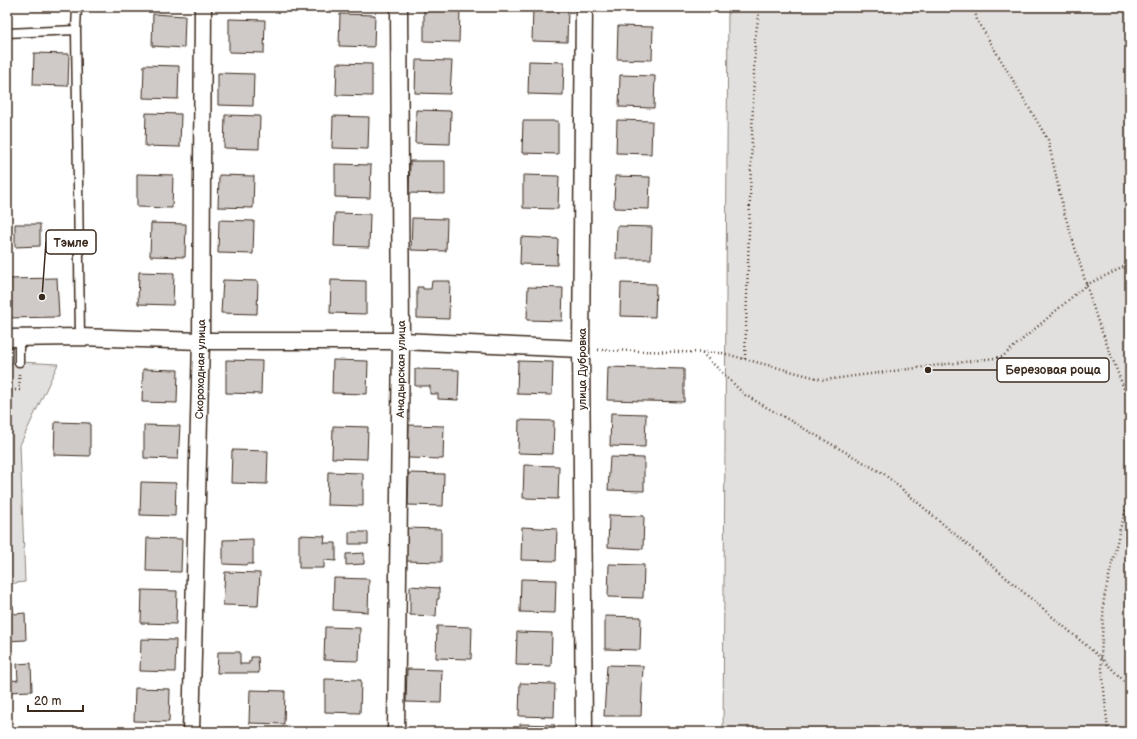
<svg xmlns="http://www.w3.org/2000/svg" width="1137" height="739" viewBox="0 0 1137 739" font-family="'Balsamiq Sans',sans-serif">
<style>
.green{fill:#e2e0de;stroke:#8e857e}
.building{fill:#cfcac7;stroke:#3b2a1e}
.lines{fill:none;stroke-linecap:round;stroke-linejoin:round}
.lane-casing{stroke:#3b2a1e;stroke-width:11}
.street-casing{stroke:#3b2a1e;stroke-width:19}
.path{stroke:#3b2a1e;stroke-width:2.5;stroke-dasharray:1 3;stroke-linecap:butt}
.lane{stroke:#fff;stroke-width:8}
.street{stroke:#fff;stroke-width:16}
.labels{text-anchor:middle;stroke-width:4;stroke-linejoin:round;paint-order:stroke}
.street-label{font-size:11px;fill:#3b2a1e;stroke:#fff}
.leader{fill:none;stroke:#3b2a1e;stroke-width:1.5}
.callout-dot{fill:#3b2a1e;stroke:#fff;stroke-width:1.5}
.callout{fill:#fff;stroke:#3b2a1e;stroke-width:1.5}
.callout-label{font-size:12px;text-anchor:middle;font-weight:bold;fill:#3b2a1e}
</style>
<rect width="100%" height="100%" fill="#fff"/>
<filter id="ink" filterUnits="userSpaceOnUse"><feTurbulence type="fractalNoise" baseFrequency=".025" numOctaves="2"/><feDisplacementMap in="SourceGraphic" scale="8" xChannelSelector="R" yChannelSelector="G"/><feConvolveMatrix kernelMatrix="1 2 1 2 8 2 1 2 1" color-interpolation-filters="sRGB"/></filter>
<g filter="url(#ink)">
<path class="green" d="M728 7H1130V732H723Z
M19 362 58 364 20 445 25 582 7 584V363Z"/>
<path class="building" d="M32 7H68V11L32 10Z
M424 8 460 9 459 42 424 41Z
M533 8 568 9 567 42 532 41Z
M153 14 185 16 184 48 152 46Z
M340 14 375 15 374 47 339 46Z
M229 19 265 20 264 53 229 52Z
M618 26 653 27 652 60 617 59Z
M34 53 69 54 68 86 33 85Z
M416 60 452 61 450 94 415 93Z
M529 61 564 62 563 95 528 94Z
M337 63 372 64V96L336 95Z
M144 65 179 66 178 99 143 98Z
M218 73 254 74 253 106 218 105Z
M620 75 655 76 654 108 619 107Z
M416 110 451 111 450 144 415 143Z
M146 113 181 114 180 147 145 146Z
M225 115 260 116 259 149 224 148Z
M333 116 369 117 368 149 332 148Z
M617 120 652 121 651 154 616 153Z
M523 121H558V154L522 153Z
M410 161H445V194L409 193Z
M7 163 10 213H7Z
M335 164 371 165 370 198 335 197Z
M137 174 173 175 172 208 137 207Z
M219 175 254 176 253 208 218 207Z
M523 175 559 176 558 209 523 208Z
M615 176 650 177 649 209 614 208Z
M335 213 370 214 369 247 334 246Z
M412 218 447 219 446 251 411 250Z
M219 220 254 221 253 254 218 253Z
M151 223 186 224 185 257 150 256Z
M15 224H40V246L15 247Z
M617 226 652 227 651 259H616Z
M521 237 558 239 557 265 520 264Z
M139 272 174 273 173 305 138 304Z
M57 278 59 317 7 318V279Z
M223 280 258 281 257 314 221 313Z
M331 280 366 281V314L330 313Z
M432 281H450L449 319 417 318V287H423V289H431Z
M621 283 656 284 655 317 620 316Z
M528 287 563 288 562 321 527 320Z
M226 360 262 361 261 394 226 393Z
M333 360 368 361 367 394 332 393Z
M518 361 553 362 552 395 517 394Z
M608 367 684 369V402L607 400Z
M143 369 178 370 177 403 142 402Z
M415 369 459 370 458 400 438 399V394H430V386H415Z
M611 413 646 414 645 447 610 446Z
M519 420 554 421 553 454 518 453Z
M55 422 90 423V456L54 455Z
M144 425 180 426 178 459 144 458Z
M409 425 444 426 443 459 408 458Z
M333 426 368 427 367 459 332 458Z
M232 450 268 451 267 484 231 483Z
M610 457 644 458V491L608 490Z
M524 465 559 466 558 499 523 498Z
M328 472 363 473V506L327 505Z
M409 473 444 474 443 506 408 505Z
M141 482 176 483 175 516 140 515Z
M609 515 644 516 643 549 608 547Z
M522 527 557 529 556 561 521 560Z
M406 528 441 529V562L405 561Z
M349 532H368V544H349Z
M299 535 325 536 324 543H336V561L324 560V568H299Z
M147 538 182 539 181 572 146 571Z
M253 539V564H247V565L223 564V540Z
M364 553V564L346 565V554Z
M609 564 644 565 643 598 608 597Z
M225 572 260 573 258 606 223 605Z
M334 578 369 579 368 612 333 610Z
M521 579 556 580 555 613 520 612Z
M410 586 439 588V599H437L436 616 410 615Z
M142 590 177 591 176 624 141 623Z
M7 605H13L14 614 25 613 26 640 7 641Z
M605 616 641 617 640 650 605 649Z
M437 626 472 627 471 659 436 658Z
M325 627 360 628 359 661 324 660Z
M517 632 552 633 551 666 516 665Z
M141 639 176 640 175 672 140 671Z
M218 652H240V664H249V661H251V657H258L259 673H217Z
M31 663 32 691 7 692V681L18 680 17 664Z
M607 665 643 666 641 716H604Z
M407 669 442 670 441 703 406 702Z
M325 679 361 680 360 713 325 712Z
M520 683 555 684 554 717 519 716Z
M135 688 170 689 169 722 134 721Z
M250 690 285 691 284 724 249 723Z
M520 724 555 725V732H520Z
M225 728H259V732H225Z
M7 730H17V732H7Z"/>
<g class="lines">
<g class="lane-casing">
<path id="lane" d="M77 7 76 30 80 337
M7 33 76 30
M19 338V362"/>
</g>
<g class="street-casing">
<g id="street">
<path d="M7 338 80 337 201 341H401L581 349"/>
<path id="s1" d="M191 732 201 341 203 7"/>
<path id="s2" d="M396 732 401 341 399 7"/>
<path d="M584 732 581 349 584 7"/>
</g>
</g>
<path class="path" d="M974 7 977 20 1014 82 1048 140 1064 212 1097 319 1130 404
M598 350 722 353 824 380 1002 357 1086 285 1130 264
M702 353 745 395 884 474 1101 658 1130 687
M745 359 755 39 760 7
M7 390H20L19 374
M1108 732 1101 658 1104 598 1120 529 1130 496"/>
<use href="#lane" class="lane"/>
<use href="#street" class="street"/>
</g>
</g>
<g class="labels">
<g class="street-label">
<text transform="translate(582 369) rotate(-90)" y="4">улица Дубровка</text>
<text dy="4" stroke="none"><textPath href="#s1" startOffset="363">Скороходная улица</textPath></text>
<text dy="4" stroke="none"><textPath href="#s2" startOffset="363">Анадырская улица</textPath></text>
</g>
</g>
<path class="leader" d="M42 297L46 242M928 370L997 370"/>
<g class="callout-dot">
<circle cx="42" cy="297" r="4"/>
<circle cx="928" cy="370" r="4"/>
</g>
<g class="callout">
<rect x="46" y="230" width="50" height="24" rx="4"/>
<rect x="997" y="358" width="112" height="24" rx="4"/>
</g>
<g class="callout-label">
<text x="71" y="247">Тэмле</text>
<text x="1053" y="374">Березовая роща</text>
</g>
<rect width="1137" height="739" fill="none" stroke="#fff" stroke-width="24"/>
<rect x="12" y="12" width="1113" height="715" fill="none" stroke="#3b2a1e" stroke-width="1.5" filter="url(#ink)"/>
<path d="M28 705v6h55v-6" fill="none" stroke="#3b2a1e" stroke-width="2"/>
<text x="34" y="705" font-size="12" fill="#3b2a1e" stroke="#ffffff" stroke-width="3" paint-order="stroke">20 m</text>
</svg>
